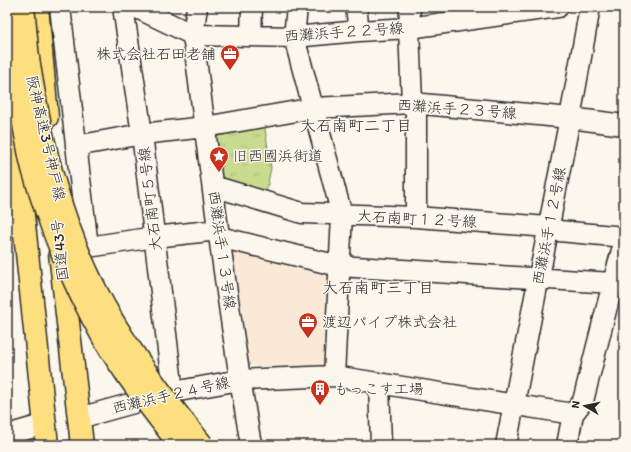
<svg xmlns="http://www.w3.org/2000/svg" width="631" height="452" viewBox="0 0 631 452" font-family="Itim,'Klee One',sans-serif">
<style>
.built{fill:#fae9d7}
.park{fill:url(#park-tufts);stroke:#7a835d}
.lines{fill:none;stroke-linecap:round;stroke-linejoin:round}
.minor-casing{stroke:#2b2b2b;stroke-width:23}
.highway-casing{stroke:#2b2b2b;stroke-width:25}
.minor{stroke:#fbf7ec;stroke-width:20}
.highway{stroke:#fedf80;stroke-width:22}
.highway-bridge-casing{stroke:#2b2b2b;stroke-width:25;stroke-linecap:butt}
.highway-bridge{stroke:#fedf80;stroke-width:22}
.labels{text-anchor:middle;stroke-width:3;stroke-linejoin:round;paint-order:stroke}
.street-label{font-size:15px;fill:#2b2b2b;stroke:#fbf7ec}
.poi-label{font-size:15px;fill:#2b2b2b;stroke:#fbf7ec;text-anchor:start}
.neighbourhood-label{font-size:16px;fill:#2b2b2b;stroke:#fbf7ec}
</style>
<defs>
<pattern id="park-tufts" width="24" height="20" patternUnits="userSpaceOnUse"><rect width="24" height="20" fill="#c9db8f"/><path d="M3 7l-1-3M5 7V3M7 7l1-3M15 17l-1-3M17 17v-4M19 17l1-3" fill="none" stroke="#adbc7c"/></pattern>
</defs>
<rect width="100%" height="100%" fill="#fbf7ec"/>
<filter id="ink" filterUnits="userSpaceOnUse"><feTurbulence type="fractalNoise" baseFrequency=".025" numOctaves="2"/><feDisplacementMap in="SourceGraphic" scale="8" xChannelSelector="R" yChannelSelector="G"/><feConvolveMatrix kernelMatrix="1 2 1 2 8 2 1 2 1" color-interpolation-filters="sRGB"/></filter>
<g filter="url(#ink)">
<path class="built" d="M237 245 333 273 326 362 321 368 251 366 248 364 231 252Z"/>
<path class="park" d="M264 122 271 168 265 198 217 182 215 132Z"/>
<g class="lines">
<g class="minor-casing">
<path id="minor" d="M60 7 88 247 72 268
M123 7 142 134 173 392
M135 7 193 35 294 37 359 31 409 28 558 7
M197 7 193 35C210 170 227 305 250 439L252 445
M297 7 294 37 342 215 334 376
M356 7 359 31
M410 7 409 28 412 103 416 112V217
M251 36 252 7
M76 146 142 134 205 127 314 108 412 103 570 118 624 125
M213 186 302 213 416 217 548 227 559 231 624 237
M7 227 24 224
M219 237 339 266 613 283
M88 247 155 237 218 230
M379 383 381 445
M79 418 173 392 240 380 334 376 573 414
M7 435 45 424
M506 445 570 118 590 7
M567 445 573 414 583 401 613 283 624 243"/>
</g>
<g class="highway-casing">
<path id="highway" d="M37 7 47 117
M7 86 24 224 47 445
M60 253 82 445"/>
</g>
<use href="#minor" class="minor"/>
<use href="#highway" class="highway"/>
<g class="highway-bridge-casing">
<path id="highway-bridge" d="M23 7C25 24 26 41 28 58 41 144 62 230 104 306 131 355 166 401 202 445
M7 9C12 53 18 96 27 140 29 151 31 162 34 172 51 230 74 285 103 337 125 375 153 410 180 445"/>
</g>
<use href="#highway-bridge" class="highway-bridge"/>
</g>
</g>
<defs>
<g id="office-pin" transform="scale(1)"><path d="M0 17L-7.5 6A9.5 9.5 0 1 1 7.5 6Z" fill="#c8321e" stroke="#fbf7ec"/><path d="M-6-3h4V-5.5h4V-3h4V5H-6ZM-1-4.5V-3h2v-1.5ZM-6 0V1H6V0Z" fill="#fff"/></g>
<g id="sight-pin" transform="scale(1)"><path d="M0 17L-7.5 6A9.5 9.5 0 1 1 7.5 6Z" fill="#c8321e" stroke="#fbf7ec"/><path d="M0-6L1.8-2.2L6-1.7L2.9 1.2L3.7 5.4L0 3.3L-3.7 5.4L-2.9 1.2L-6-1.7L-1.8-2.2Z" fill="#fff"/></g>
<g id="building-pin" transform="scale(1)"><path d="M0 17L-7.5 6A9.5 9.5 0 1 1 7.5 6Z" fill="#c8321e" stroke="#fbf7ec"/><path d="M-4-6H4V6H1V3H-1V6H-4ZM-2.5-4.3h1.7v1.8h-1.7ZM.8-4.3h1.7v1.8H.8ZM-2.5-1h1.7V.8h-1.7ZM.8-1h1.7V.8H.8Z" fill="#fff"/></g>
</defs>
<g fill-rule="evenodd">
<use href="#office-pin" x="230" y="54"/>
<use href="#sight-pin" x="219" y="156"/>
<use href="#office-pin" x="308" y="322"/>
<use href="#building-pin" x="320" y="389"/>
</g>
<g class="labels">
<g class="street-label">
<text transform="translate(344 32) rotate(-4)" y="5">西灘浜手２２号線</text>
<text transform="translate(457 109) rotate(4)" y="5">西灘浜手２３号線</text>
<text transform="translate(46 138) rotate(77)" y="5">阪神高速3号神戸線</text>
<text transform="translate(150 199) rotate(-97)" y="5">大石南町５号線</text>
<text transform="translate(417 219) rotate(3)" y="5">大石南町１２号線</text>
<text transform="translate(549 226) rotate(-79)" y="5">西灘浜手１２号線</text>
<text transform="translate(60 250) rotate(-96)" y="5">国道43号</text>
<text transform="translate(222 250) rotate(82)" y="5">西灘浜手１３号線</text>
<text transform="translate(171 395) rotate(-13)" y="5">西灘浜手２４号線</text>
</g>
<g class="poi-label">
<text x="216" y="59" text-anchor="end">株式会社石田老舗</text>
<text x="233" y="161">旧西國浜街道</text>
<text x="322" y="327">渡辺パイプ株式会社</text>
<text x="334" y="394">もっこす工場</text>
</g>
<g class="neighbourhood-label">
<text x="356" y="131">大石南町二丁目</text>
<text x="378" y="293">大石南町三丁目</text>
</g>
</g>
<rect width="631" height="452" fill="none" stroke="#fbf7ec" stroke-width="24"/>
<rect x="12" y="12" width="607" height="428" fill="none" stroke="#2b2b2b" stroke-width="1.5" filter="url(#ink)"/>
<g transform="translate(585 406) rotate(279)" stroke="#fbf7ec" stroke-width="3" paint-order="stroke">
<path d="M0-3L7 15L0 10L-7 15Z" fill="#2b2b2b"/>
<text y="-6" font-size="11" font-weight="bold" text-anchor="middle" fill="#2b2b2b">N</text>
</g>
</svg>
